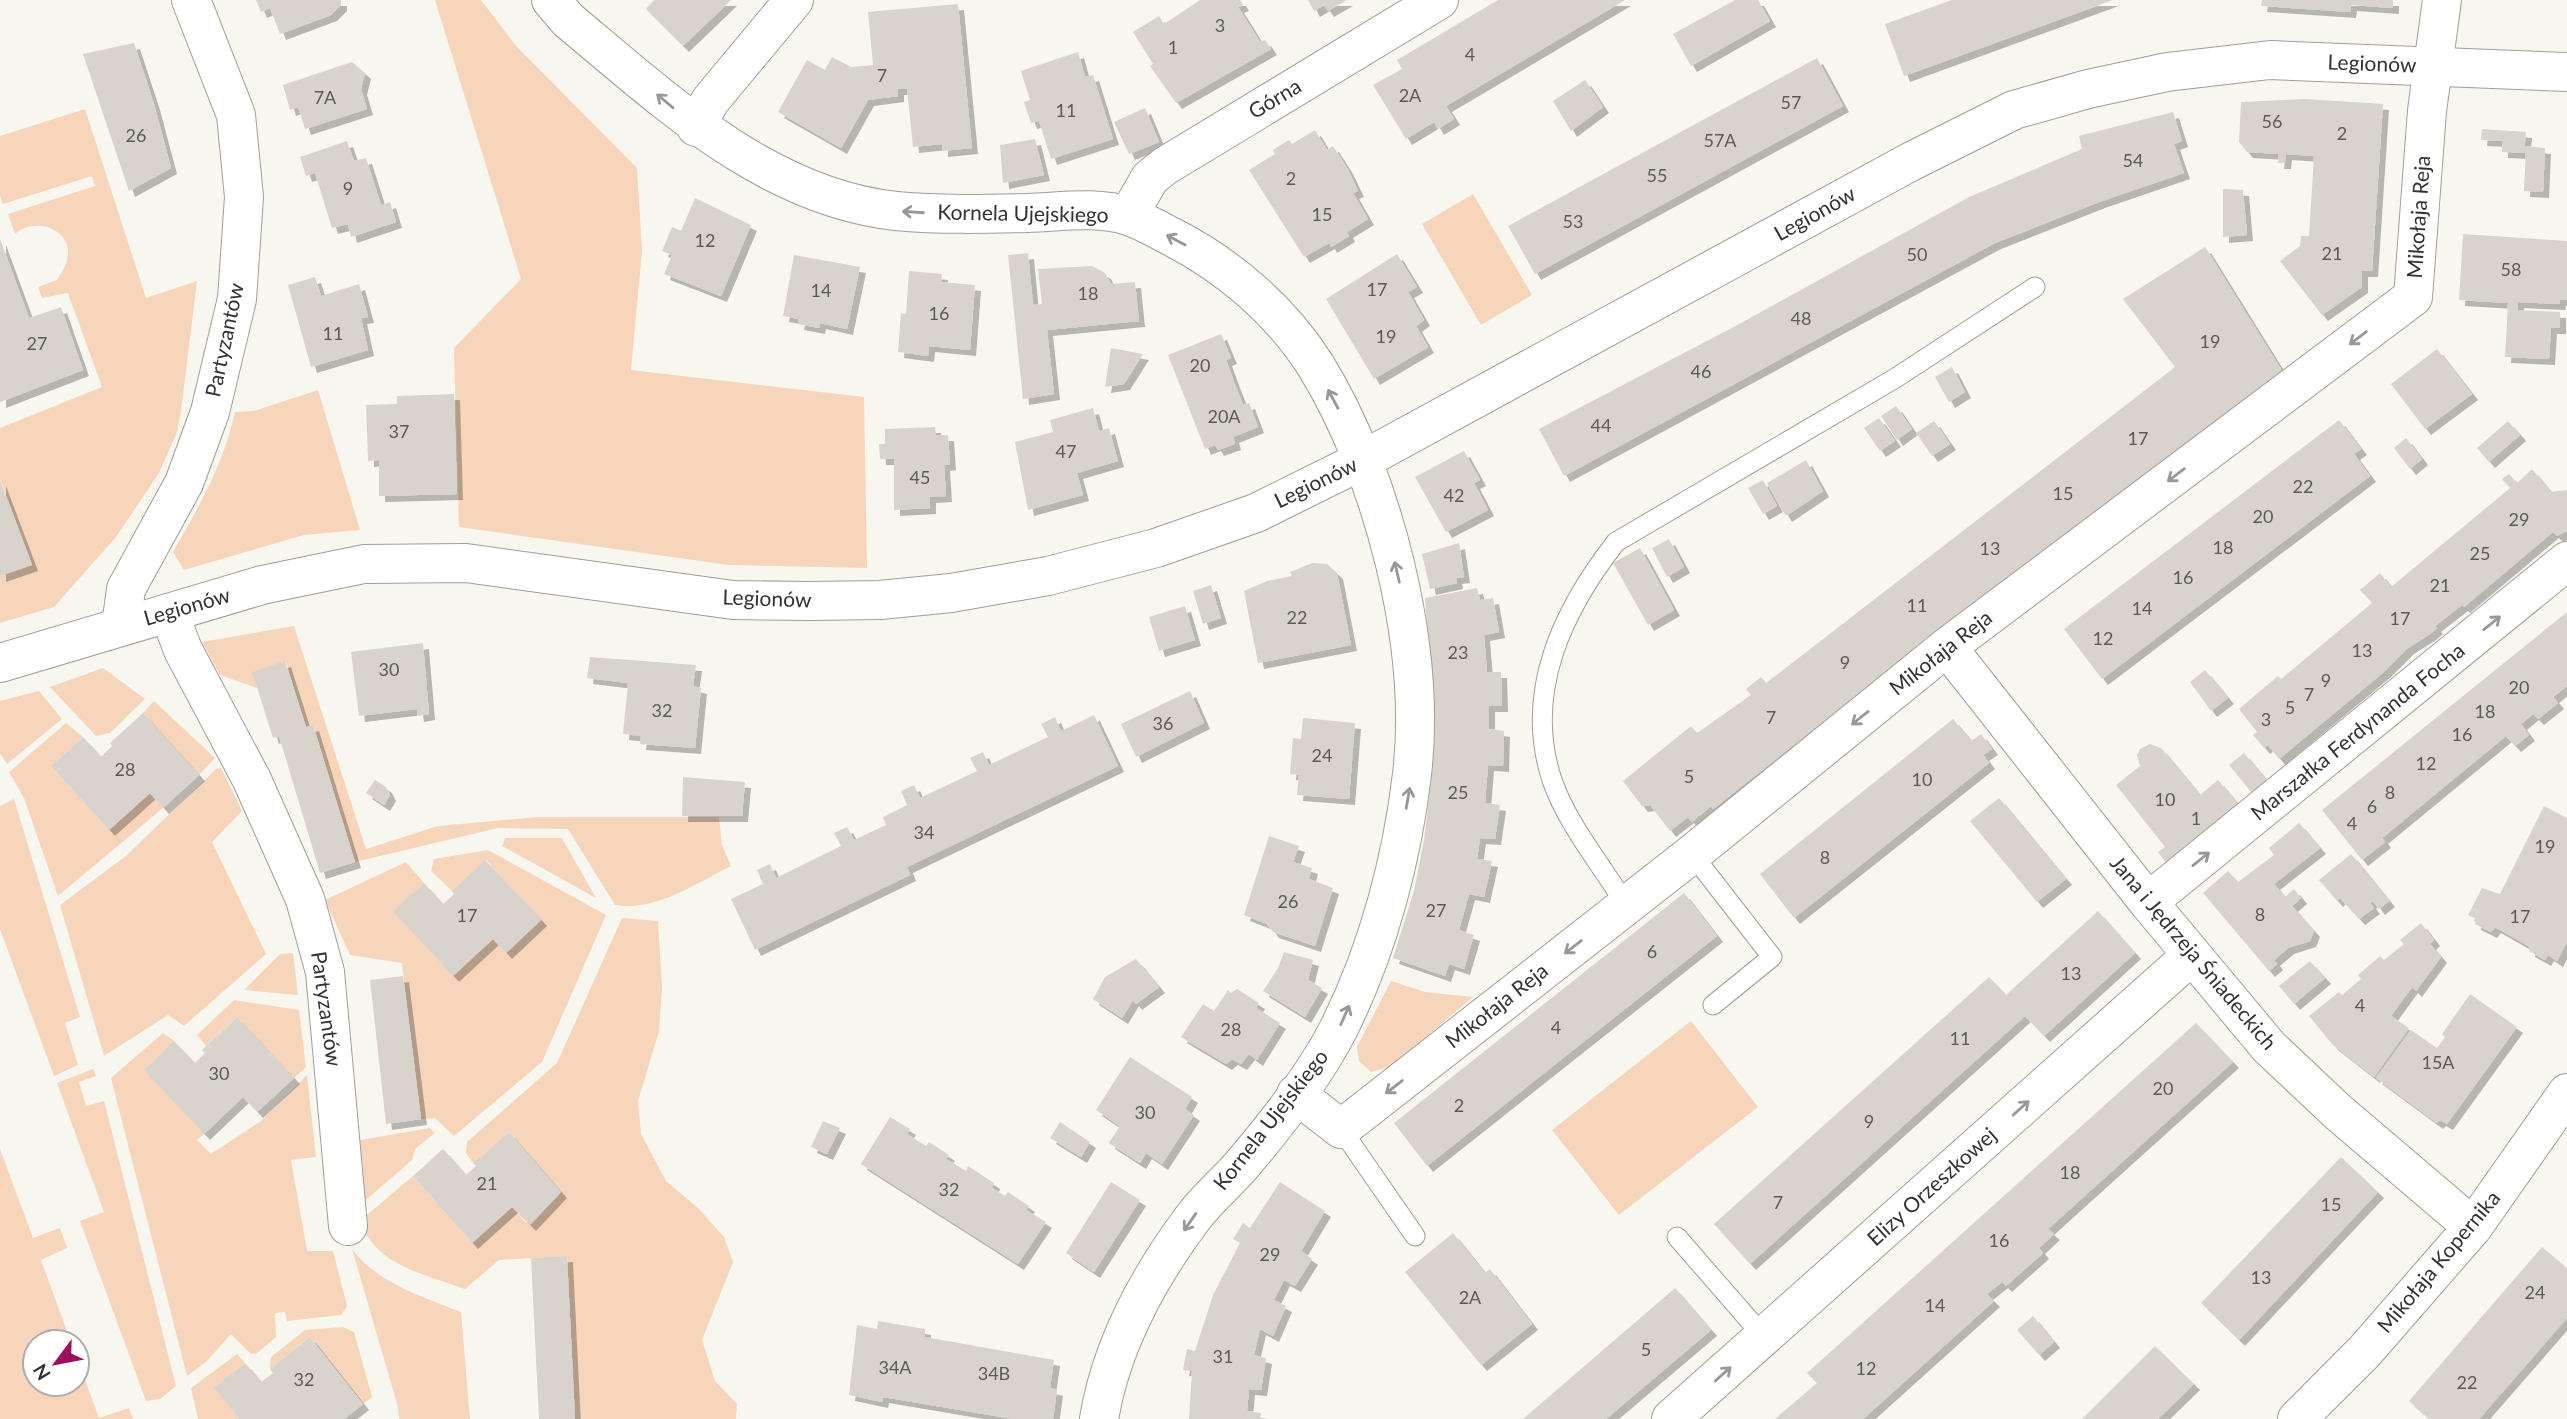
<svg xmlns="http://www.w3.org/2000/svg" width="2567" height="1419" viewBox="0 0 2567 1419" font-family="Lato,sans-serif">
<style>
.green{fill:#f6d5bb}
.building{fill:#d8d4cd;filter:url(#shadow)}
.lines{fill:none;stroke-linecap:round;stroke-linejoin:round}
.service-casing{stroke:#9f9e97;stroke-width:21}
.minor-casing{stroke:#9f9e97;stroke-width:40}
.tertiary-casing{stroke:#9f9e97;stroke-width:40}
.service{stroke:#fff;stroke-width:19}
.minor{stroke:#fff;stroke-width:38}
.tertiary{stroke:#fff;stroke-width:38}
.oneway{stroke:#999898}
.labels{text-anchor:middle;stroke-width:6;stroke-linejoin:round;paint-order:stroke}
.number-label{font-size:18px;fill:#5c5a57}
.street-label{font-size:21px;fill:#333230;stroke:#fff}
</style>
<defs>
<filter id="shadow"><feDropShadow dx="6" dy="6" stdDeviation="0" flood-color="#0004"/></filter>
</defs>
<rect width="100%" height="100%" fill="#f8f7ef"/>
<path class="green" d="M435 0H481L516 46 637 168 642 251 631 370 864 397 867 568 729 565 459 527 454 348 521 279Z
M85 109 146 298 197 281 181 411 177 432 159 473 116 537 54 607 0 623V576L32 564 0 479V428L102 387 68 293 42 298 38 287 57 280C62 272 68 263 68 254 70 227 32 217 15 234L8 214 95 186 92 176 3 204 0 195V136Z
M1473 194 1532 295 1481 325 1422 224Z
M318 390 360 530 304 535 184 570 173 552C199 507 224 463 235 412L254 411Z
M294 626 366 849 438 826 538 817H719L722 845 731 866C697 883 655 912 615 905L568 829 498 828 355 862 313 725 306 727 286 662 253 672 257 688 220 675 202 642Z
M103 668 145 699 110 733 96 736 50 687Z
M39 691 62 719 7 764 0 753V701Z
M154 701 215 758 199 775 143 713Z
M66 723 83 737 51 766 109 830 150 793 163 808 58 896 24 798 9 772Z
M221 768 242 811 212 842 266 954 184 1026 168 1015 104 1056 60 905 126 856 216 769Z
M14 799 80 1017 65 1023 78 1065 54 1076 0 929V806Z
M505 838H562L596 898 502 846Z
M488 850 606 915 542 1062 454 1136 435 1118 421 1119 402 963 350 955 325 900 406 862 424 883 394 911 493 939 506 953 541 920 486 860 452 891 431 871 434 859Z
M622 918 658 921 662 988 659 1031 638 1101 641 1134 666 1181 698 1208 724 1237 733 1262 702 1340 715 1381 737 1404 736 1419H575L567 1256 499 1260 465 1289C429 1276 371 1264 361 1220L413 1176 472 1243 512 1207 526 1223 561 1192 509 1132 473 1163 466 1153 467 1142 557 1063Z
M293 953 298 995 244 990 280 954Z
M1391 981 1425 992 1473 997 1390 1067 1371 1072 1359 1061 1357 1047Z
M234 1000 299 1010 306 1067 294 1078 237 1017 206 1046 197 1035Z
M1691 1021 1758 1107 1619 1215 1552 1130Z
M163 1033 174 1041 145 1070 204 1134 197 1140 211 1154 261 1121 307 1075 316 1157 291 1160 307 1251H333L347 1306 341 1315 287 1321 285 1312 275 1313 276 1337 256 1354 250 1353 231 1334 206 1362 187 1376 111 1078Z
M93 1069 96 1076 79 1082 86 1106 104 1101 176 1386 160 1399 146 1401 80 1221 104 1212 57 1083Z
M430 1128 435 1133 415 1149 412 1160 360 1205 356 1156 360 1140Z
M0 1149 33 1238 60 1228 67 1248 41 1260 71 1342H35V1384H77V1358L99 1418 129 1408 133 1419H0Z
M352 1249C377 1283 423 1297 461 1312L470 1419H399L398 1407Z
M343 1327 354 1332 372 1397 363 1404 310 1337 270 1369 271 1357 305 1330Z
M237 1354 245 1363 215 1388 239 1419H198L191 1388Z"/>
<path class="building" d="M256 0H341V5L331 15 280 34 270 8 261 12Z
M654 0H731L683 46 646 9Z
M1200 0H1240L1243 5 1238 7 1260 42 1265 40 1271 49 1176 103 1150 66 1153 64 1133 32 1159 16 1164 24Z
M1308 0H1347L1328 11 1324 5 1314 11Z
M1498 0H1625L1446 106 1454 119 1438 129 1434 122 1406 139 1373 85 1402 69 1397 60Z
M1735 0H1758L1770 21 1691 66 1673 34Z
M1952 0H2113L1904 76 1885 24Z
M2262 0H2393V8L2351 5 2350 12 2261 6Z
M958 4 972 148 942 151V144L913 147 907 89H898V96L868 100 841 148 778 112 807 60 825 70 832 57 851 67 873 65 868 12Z
M134 43 154 104 171 168 129 191 83 54Z
M1078 52 1085 77 1093 75 1113 139 1051 159 1039 121 1031 123 1024 102 1030 100 1021 71Z
M1817 58 1843 106 1535 274 1508 226Z
M352 62 365 73 361 89 367 109 305 129 298 107 290 110 283 85Z
M1585 80 1603 107 1571 131 1553 101Z
M2305 99 2383 104 2372 271H2362V287L2322 315 2280 261 2300 246 2301 236H2309L2314 156 2286 154 2285 163H2278L2279 154 2247 152 2239 142 2241 102Z
M1145 108 1159 142 1129 154 1114 122Z
M2173 112 2182 141 2174 144 2184 173 2099 202 1995 243 1564 476 1539 429 1741 323 1969 197 2082 149 2079 136Z
M2482 129 2526 132 2524 153 2502 152V141L2481 140Z
M1315 130 1327 150 1333 146 1347 168 1358 191 1353 193 1368 219 1347 232 1349 236 1331 247 1329 243 1304 257 1249 170 1275 154 1273 150 1289 140 1292 144Z
M1035 139 1044 175 1003 183 1000 145Z
M347 141 354 161 366 158 381 205 390 202 396 222 351 237 348 224 332 228 315 173 306 176 300 157Z
M2526 146 2545 148 2543 192 2524 191Z
M2223 189 2243 190 2247 235 2223 237Z
M695 198 751 225 721 296 664 274 672 255 662 251 672 227 681 231Z
M2463 234 2567 241V300H2560L2559 304 2518 302V310L2560 312V328H2551L2549 359 2505 357 2508 303 2459 300Z
M0 239 29 318 61 307 83 370 0 402Z
M2205 247 2282 371 1973 603 1713 809 1711 806 1692 822 1688 817 1670 831 1650 805 1642 806 1623 781 1691 726 1697 733 1751 695 1746 689 1761 677 1766 683 2175 367 2123 299Z
M1028 253 1033 305 1042 304 1038 269 1092 266 1105 273 1111 284 1135 282 1139 321 1047 330 1054 394 1023 399 1008 255Z
M1397 254 1417 287 1408 292 1424 320 1416 326 1428 347 1374 379 1326 299Z
M794 255 860 267 847 329 820 323 819 328 798 324 799 319 783 316Z
M909 271 942 274 941 282 975 285 970 350 929 346 928 356 898 352 901 313 906 314Z
M315 277 321 296 359 284 368 317 361 318 368 350 311 367 288 285Z
M1221 334 1231 358 1226 360 1234 382 1243 405 1249 403 1258 427 1233 437 1235 444 1218 450 1215 445 1205 449 1168 355Z
M1111 348 1143 354 1124 384 1105 387Z
M2437 349 2472 394 2425 429 2391 384Z
M1952 367 1965 392 1949 402 1935 377Z
M454 394 457 494 379 496V460L368 461 366 405 397 404V396Z
M1896 406 1912 429 1897 440 1881 416Z
M1093 408 1099 431 1109 428 1118 461 1077 473 1083 495 1028 510 1015 442 1053 432 1050 420Z
M1879 418 1895 441 1880 451 1864 428Z
M2339 420 2361 449 2354 454 2370 476 2102 679 2064 629Z
M1934 421 1950 444 1932 456 1916 433Z
M2508 421 2520 435 2489 462 2477 448Z
M935 427 936 435H948L950 464 944 465 946 496 930 497V508L894 510V459H880L879 444H885V429Z
M2406 438 2422 459 2410 469 2394 448Z
M1464 451 1480 480 1474 483 1488 510 1446 532 1415 477Z
M1806 460 1823 491 1786 516 1767 483Z
M2532 469 2551 492 2567 490V531L2557 536 2553 532 2464 607 2462 605 2435 626 2437 628 2430 634 2408 648 2385 671 2279 759 2268 745 2264 748 2253 735 2257 732 2239 709 2278 676 2281 679 2372 603 2360 590 2380 573 2391 587 2510 488 2502 479 2509 474 2517 483Z
M0 480 32 565 0 576Z
M1763 480 1777 506 1763 514 1748 488Z
M1669 539 1684 567 1667 577 1652 548Z
M1459 543 1464 577 1456 578 1457 583 1430 589 1422 554Z
M1640 548 1674 610 1648 625 1613 563Z
M1312 563 1327 564 1337 573 1351 645 1258 663 1244 591 1267 581 1292 576 1290 572Z
M1211 585 1221 618 1203 624 1193 591Z
M1477 588 1480 600 1493 598 1499 632 1484 635 1487 672H1501L1502 706H1489V729L1504 731 1503 766 1488 765 1485 803 1500 805 1495 839 1480 838 1477 859 1492 861 1484 897 1469 894 1459 930 1474 935 1464 969 1449 964 1445 976 1393 958 1414 891 1424 840 1433 765 1435 720 1425 598Z
M1185 606 1195 640 1159 651 1149 617Z
M2567 612V686L2553 697 2558 703 2538 719 2533 714 2521 724 2529 735 2515 746 2506 736 2382 838 2385 842 2362 860 2322 810Z
M423 643 429 714 418 716 417 709 359 716 351 652Z
M590 657 696 665 693 686 701 688 695 748 640 744 641 736 623 734 628 683 587 678Z
M285 661 306 727 313 725 355 862 320 873 279 736 273 738 252 672Z
M2205 670 2228 698 2211 711 2190 682Z
M1190 691 1204 723 1136 757 1121 724Z
M143 713 199 775 163 808 150 793 109 830 51 766 83 737 101 757 112 746 110 743Z
M1094 715 1118 766 907 867 910 875 755 950 731 899 763 884 757 870 770 864 776 878 841 846 834 833 847 827 854 840 886 825 883 817 907 805 901 791 914 785 920 798 977 771 970 758 983 752 989 765 1048 737 1041 724 1055 717 1061 731Z
M1303 718 1355 723 1349 799 1297 795 1299 775 1290 774 1293 738 1301 739Z
M1953 719 1971 741 1981 734 1992 749 1983 755 1989 763 1794 918 1760 874Z
M2150 744 2161 748 2200 795 2218 780 2242 809 2170 868 2158 852 2165 847 2116 785 2140 766 2137 755 2140 749Z
M2244 753 2267 781 2252 793 2229 765Z
M683 777 745 782 742 816H682Z
M375 780 386 787 390 795 384 805 366 793Z
M1999 798 2066 879 2037 902 1970 821Z
M2544 806 2567 818V942L2557 961 2548 955 2545 960 2529 951 2530 947 2495 927 2491 932 2475 924 2476 919 2468 915 2482 888 2500 894Z
M2299 823 2320 848 2274 884 2285 897 2294 889 2301 898 2292 906 2314 931 2310 941 2288 948 2274 960 2277 964 2269 971 2203 893 2228 871 2238 882 2274 855 2269 848Z
M1269 836 1299 846 1293 862 1312 868 1309 879 1333 888 1315 946 1273 932 1267 924 1244 915Z
M2351 854 2389 901 2379 909 2373 901 2370 903 2374 908 2359 919 2340 898 2337 901 2319 880Z
M485 860 541 920 506 953 493 939 453 976 393 911 424 883 443 904 454 894 452 891Z
M1684 893 1717 936 1427 1166 1394 1123Z
M2098 911 2135 953 2044 1036 2025 1016 1750 1264 1714 1224 1989 977 2006 995Z
M2421 923 2434 940 2430 944 2441 957 2416 991 2412 987 2391 1016 2409 1028 2374 1077 2332 1044 2309 1016 2339 992 2342 995 2361 979 2358 975 2380 956 2384 960 2404 944 2400 940Z
M1284 952 1313 960 1308 980 1322 988 1305 1017 1263 991 1278 968Z
M1136 959 1159 987 1136 1004 1133 1000 1122 1018 1093 999 1105 977Z
M2310 961 2325 978 2294 1004 2279 986Z
M403 976 421 1119 386 1124 370 980Z
M1237 989 1259 1003 1256 1008 1280 1023 1257 1060 1249 1054 1241 1064 1232 1059 1226 1064 1181 1037 1203 1004 1214 1011 1228 990 1231 993Z
M2470 994 2517 1027 2447 1124 2440 1120 2437 1123 2376 1078 2411 1030 2437 1048 2445 1037 2442 1034Z
M237 1017 294 1078 257 1112 243 1097 204 1134 144 1070 174 1041 195 1063 205 1053 202 1050Z
M2196 1023 2233 1062 2048 1229 2054 1234 2039 1248 2043 1253 2006 1286 2002 1282 1987 1294 1994 1301 1863 1419H1775L1817 1383 1807 1373Z
M1130 1057 1192 1097 1185 1109 1194 1115 1162 1164 1146 1153 1140 1163 1109 1143 1120 1126 1096 1110Z
M890 1117 910 1129 907 1134 926 1146 929 1142 949 1155 946 1159 966 1171 968 1166 994 1183 992 1188 1005 1196 1008 1192 1029 1206 1026 1210 1046 1222 1018 1264 861 1164Z
M823 1121 840 1128 827 1154 811 1147Z
M1060 1122 1090 1142 1081 1157 1050 1138Z
M509 1132 561 1192 530 1225 512 1207 472 1243 413 1176 443 1149 466 1175 476 1166 473 1163Z
M2341 1157 2378 1192 2239 1340 2201 1303Z
M1111 1182 1140 1200 1094 1272 1066 1253Z
M1280 1182 1325 1211 1301 1251 1312 1259 1295 1286 1284 1280 1274 1300 1286 1306 1273 1336 1260 1329 1254 1355 1266 1358 1261 1390 1249 1389 1247 1411 1261 1413 1260 1419H1189L1192 1371 1183 1370 1187 1349 1195 1351 1213 1295 1240 1243 1233 1239 1243 1223 1250 1228Z
M1453 1233 1485 1273 1490 1269 1532 1324 1481 1365 1405 1272Z
M2542 1247 2567 1268V1318L2479 1419H2430L2409 1401Z
M567 1256 575 1419H539L531 1258Z
M1675 1288 1711 1330 1606 1419H1523Z
M2033 1316 2054 1342 2039 1355 2017 1330Z
M878 1321 925 1329V1337L1054 1360 1050 1388 1057 1390 1053 1419H1013L883 1397 882 1402 849 1395 857 1325 877 1329Z
M310 1337 363 1404 344 1419H239L214 1388 245 1363 261 1382 273 1373 270 1369Z
M2155 1346 2194 1384 2158 1419H2082Z"/>
<g class="lines">
<g class="service-casing">
<path id="service" d="M1692 854 1772 957 1713 1005
M1626 905C1602 866 1567 824 1552 780 1523 692 1563 610 1616 542L1894 379 2035 287
M1341 1129 1415 1236
M1677 1237 1764 1337"/>
</g>
<g class="minor-casing">
<path id="minor" d="M551 0 568 20C663 99 766 197 896 211 940 215 984 214 1028 213 1060 212 1097 206 1128 216 1144 221 1160 231 1174 238 1230 267 1282 312 1316 366 1383 475 1427 646 1412 774 1402 860 1378 949 1340 1026 1315 1076 1276 1125 1240 1167 1225 1184 1206 1200 1192 1219 1148 1278 1111 1346 1099 1419
M696 127 710 101 794 0
M1128 216 1150 178 1165 166 1439 0
M169 613 183 650 252 780 305 899 325 972 348 1226
M121 626 126 589 184 483 210 412 237 299 244 197 236 115 191 0
M1947 647 2148 902 2269 1047 2338 1112 2473 1227
M2148 902 2567 561
M1296 1094 1341 1129 1692 854 1947 647 2413 297 2427 111 2442 0
M1671 1419 2192 955
M2297 1419 2365 1351 2473 1227 2567 1093"/>
</g>
<g class="tertiary-casing">
<path id="tertiary" d="M0 663 262 585 364 564 466 563 733 600 810 601 880 600 951 593 1048 576 1156 548 1256 513 1361 461 1910 162 2014 110 2088 89 2167 72 2270 60 2567 72"/>
</g>
<use href="#service" class="service"/>
<use href="#minor" class="minor"/>
<use href="#tertiary" class="tertiary"/>
</g>
<defs><path id="oneway-shaft" d="M-6 0H5M1.5-3L5.5 0L1.5 3" fill="none" stroke-width="1.6" stroke-linecap="round" stroke-linejoin="round" transform="scale(1.75)"/></defs>
<g class="oneway">
<use href="#oneway-shaft" transform="translate(665 101) rotate(-140)"/>
<use href="#oneway-shaft" transform="translate(913 212) rotate(-176)"/>
<use href="#oneway-shaft" transform="translate(1176 240) rotate(-152)"/>
<use href="#oneway-shaft" transform="translate(2358 338) rotate(143)"/>
<use href="#oneway-shaft" transform="translate(1333 399) rotate(-118)"/>
<use href="#oneway-shaft" transform="translate(2176 475) rotate(143)"/>
<use href="#oneway-shaft" transform="translate(1397 572) rotate(-103)"/>
<use href="#oneway-shaft" transform="translate(2492 623) rotate(-39)"/>
<use href="#oneway-shaft" transform="translate(1860 718) rotate(141)"/>
<use href="#oneway-shaft" transform="translate(1408 798) rotate(-80)"/>
<use href="#oneway-shaft" transform="translate(2201 859) rotate(-39)"/>
<use href="#oneway-shaft" transform="translate(1573 947) rotate(142)"/>
<use href="#oneway-shaft" transform="translate(1345 1015) rotate(-66)"/>
<use href="#oneway-shaft" transform="translate(1394 1087) rotate(142)"/>
<use href="#oneway-shaft" transform="translate(2021 1108) rotate(-42)"/>
<use href="#oneway-shaft" transform="translate(1190 1222) rotate(125)"/>
<use href="#oneway-shaft" transform="translate(1723 1374) rotate(-42)"/>
</g>
<g class="labels">
<g class="number-label">
<text x="1220" y="32">3</text>
<text x="1173" y="54">1</text>
<text x="1470" y="61">4</text>
<text x="882" y="82">7</text>
<text x="1410" y="102">2A</text>
<text x="325" y="104">7A</text>
<text x="1791" y="109">57</text>
<text x="1066" y="117">11</text>
<text x="2272" y="128">56</text>
<text x="2342" y="140">2</text>
<text x="136" y="142">26</text>
<text x="1720" y="147">57A</text>
<text x="2133" y="167">54</text>
<text x="1657" y="182">55</text>
<text x="1291" y="185">2</text>
<text x="348" y="195">9</text>
<text x="1322" y="221">15</text>
<text x="1573" y="228">53</text>
<text x="705" y="247">12</text>
<text x="2332" y="260">21</text>
<text x="1917" y="261">50</text>
<text x="2511" y="276">58</text>
<text x="1377" y="296">17</text>
<text x="821" y="297">14</text>
<text x="1088" y="300">18</text>
<text x="939" y="320">16</text>
<text x="1801" y="325">48</text>
<text x="333" y="340">11</text>
<text x="1386" y="343">19</text>
<text x="2210" y="348">19</text>
<text x="37" y="350">27</text>
<text x="1200" y="372">20</text>
<text x="1701" y="378">46</text>
<text x="1224" y="423">20A</text>
<text x="1601" y="432">44</text>
<text x="399" y="438">37</text>
<text x="2138" y="445">17</text>
<text x="1066" y="458">47</text>
<text x="920" y="484">45</text>
<text x="2303" y="493">22</text>
<text x="2063" y="500">15</text>
<text x="1454" y="502">42</text>
<text x="2263" y="523">20</text>
<text x="2519" y="526">29</text>
<text x="2223" y="554">18</text>
<text x="1990" y="555">13</text>
<text x="2480" y="560">25</text>
<text x="2183" y="584">16</text>
<text x="2440" y="592">21</text>
<text x="1917" y="612">11</text>
<text x="2142" y="615">14</text>
<text x="1297" y="624">22</text>
<text x="2400" y="625">17</text>
<text x="2103" y="645">12</text>
<text x="2362" y="657">13</text>
<text x="1458" y="659">23</text>
<text x="1845" y="669">9</text>
<text x="389" y="676">30</text>
<text x="2326" y="687">9</text>
<text x="2519" y="694">20</text>
<text x="2309" y="701">7</text>
<text x="2290" y="714">5</text>
<text x="662" y="717">32</text>
<text x="2485" y="718">18</text>
<text x="1771" y="724">7</text>
<text x="2266" y="726">3</text>
<text x="1163" y="730">36</text>
<text x="2462" y="741">16</text>
<text x="1322" y="762">24</text>
<text x="2426" y="770">12</text>
<text x="125" y="776">28</text>
<text x="1689" y="783">5</text>
<text x="1922" y="786">10</text>
<text x="1458" y="799">25</text>
<text x="2390" y="799">8</text>
<text x="2165" y="806">10</text>
<text x="2372" y="813">6</text>
<text x="2196" y="825">1</text>
<text x="2352" y="830">4</text>
<text x="924" y="839">34</text>
<text x="2545" y="853">19</text>
<text x="1825" y="864">8</text>
<text x="1288" y="908">26</text>
<text x="1436" y="917">27</text>
<text x="2260" y="921">8</text>
<text x="467" y="922">17</text>
<text x="2520" y="923">17</text>
<text x="1652" y="958">6</text>
<text x="2071" y="980">13</text>
<text x="2360" y="1012">4</text>
<text x="1556" y="1034">4</text>
<text x="1231" y="1036">28</text>
<text x="1960" y="1045">11</text>
<text x="2438" y="1069">15A</text>
<text x="219" y="1080">30</text>
<text x="2163" y="1095">20</text>
<text x="1459" y="1112">2</text>
<text x="1145" y="1119">30</text>
<text x="1869" y="1128">9</text>
<text x="2070" y="1179">18</text>
<text x="487" y="1190">21</text>
<text x="949" y="1196">32</text>
<text x="1778" y="1209">7</text>
<text x="2331" y="1211">15</text>
<text x="1999" y="1247">16</text>
<text x="1270" y="1261">29</text>
<text x="2261" y="1284">13</text>
<text x="2535" y="1299">24</text>
<text x="1470" y="1304">2A</text>
<text x="1935" y="1312">14</text>
<text x="1646" y="1356">5</text>
<text x="1223" y="1363">31</text>
<text x="895" y="1374">34A</text>
<text x="1866" y="1375">12</text>
<text x="994" y="1380">34B</text>
<text x="304" y="1386">32</text>
<text x="2467" y="1389">22</text>
</g>
<g class="street-label">
<text transform="translate(2372 64) rotate(2)" y="7">Legionów</text>
<text transform="translate(1275 99) rotate(-31)" y="7">Górna</text>
<text transform="translate(1023 214) rotate(1)" y="7">Kornela Ujejskiego</text>
<text transform="translate(1815 214) rotate(-29)" y="7">Legionów</text>
<text transform="translate(2419 217) rotate(-86)" y="7">Mikołaja Reja</text>
<text transform="translate(225 340) rotate(-78)" y="7">Partyzantów</text>
<text transform="translate(1316 483) rotate(-26)" y="7">Legionów</text>
<text transform="translate(767 599) rotate(2)" y="7">Legionów</text>
<text transform="translate(187 607) rotate(-16)" y="7">Legionów</text>
<text transform="translate(1941 653) rotate(-38)" y="7">Mikołaja Reja</text>
<text transform="translate(2358 732) rotate(-39)" y="7">Marszałka Ferdynanda Focha</text>
<text transform="translate(2193 953) rotate(50)" y="7">Jana i Jędrzeja Śniadeckich</text>
<text transform="translate(1497 1006) rotate(-38)" y="7">Mikołaja Reja</text>
<text transform="translate(326 1009) rotate(82)" y="7">Partyzantów</text>
<text transform="translate(1271 1120) rotate(-52)" y="7">Kornela Ujejskiego</text>
<text transform="translate(1932 1187) rotate(-42)" y="7">Elizy Orzeszkowej</text>
<text transform="translate(2439 1262) rotate(-50)" y="7">Mikołaja Kopernika</text>
</g>
</g>
<g transform="translate(56 1363) rotate(238)"><circle r="33" fill="#ffffff" stroke="#adadac" stroke-width="2"/>
<path d="M0-5L12 26L0 18L-12 26Z" fill="#9d105d"/>
<text y="-10" font-size="19" font-weight="bold" text-anchor="middle" fill="#333230">N</text>
</g>
</svg>
